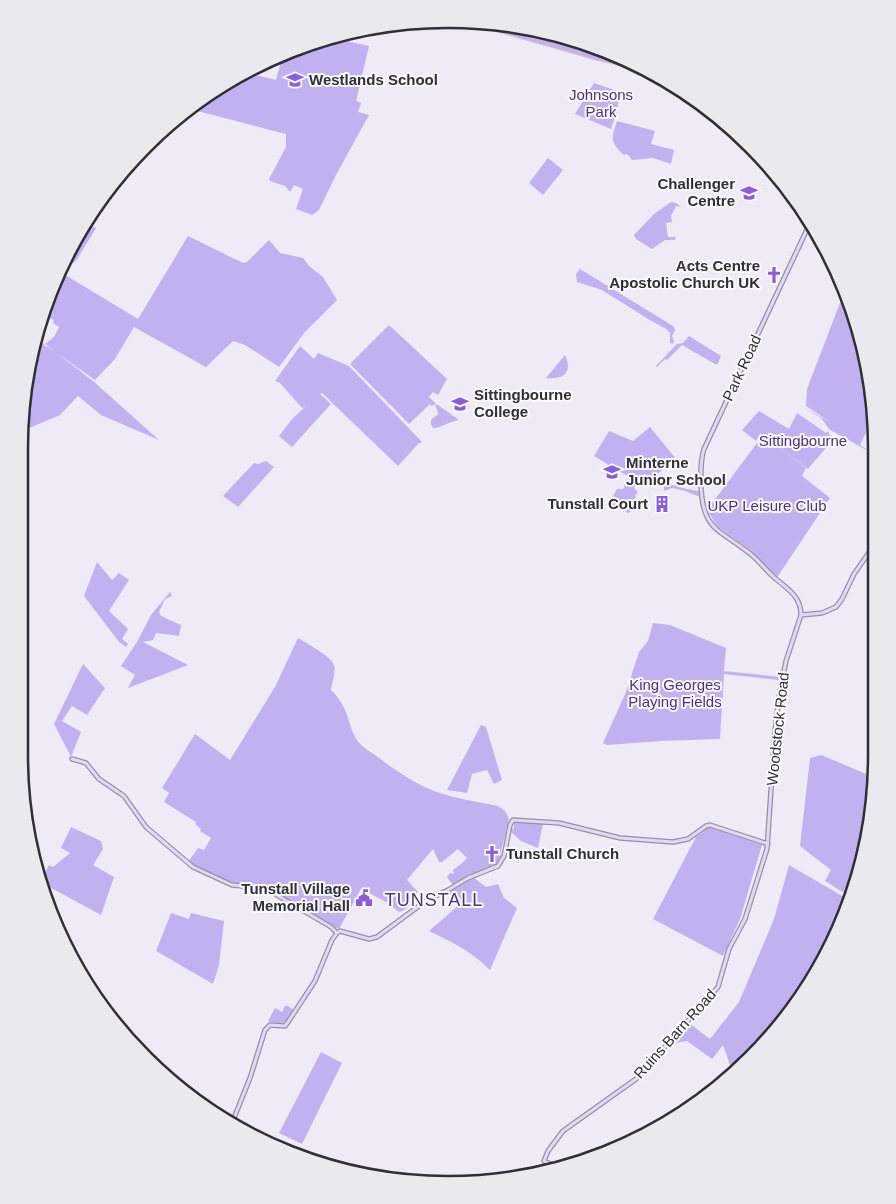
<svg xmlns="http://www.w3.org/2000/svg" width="896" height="1204" viewBox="0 0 896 1204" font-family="Arial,sans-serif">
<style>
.green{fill:#c2b1f1}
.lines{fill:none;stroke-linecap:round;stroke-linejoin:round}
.secondary-casing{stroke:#95929d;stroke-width:5.5}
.primary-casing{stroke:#cdcdce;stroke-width:6}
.secondary{stroke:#e2d7f8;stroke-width:3}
.primary{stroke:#c5aff2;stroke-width:4}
.labels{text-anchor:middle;stroke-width:4;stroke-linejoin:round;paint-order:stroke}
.poi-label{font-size:15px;font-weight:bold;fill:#302f34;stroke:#faf9fe;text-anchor:start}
.park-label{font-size:15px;fill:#4d2f80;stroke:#faf9fe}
.street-label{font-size:15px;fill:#302f34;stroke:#faf9fe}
.quarter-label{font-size:18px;letter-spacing:1px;fill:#4a3571;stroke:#faf9fe}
.rim{fill:none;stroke:#302f34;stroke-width:2.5}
</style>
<rect width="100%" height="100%" fill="#eeebf7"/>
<path class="green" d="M328 37 369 46 356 101 361 103 358 112 369 115 336 175 319 210 312 215 296 209 303 189 294 185 290 192 285 186 270 181 269 179 286 147V134L186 108 244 72 276 80 283 54 309 44 318 46 321 39Z
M594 83 620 92 617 111 611 129 575 114Z
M617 121 655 131 651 144 674 150 671 164 653 158 632 160 627 154 624 155C610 142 611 139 617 121Z
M548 158 563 170 543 195 529 183Z
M671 202 676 203 681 207 676 206 671 216 672 222 666 223 668 237H676L675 240H665L652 249 636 239 634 235 654 214Z
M86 223 96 228 76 261 73 263 68 261Z
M188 236 243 263 247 262 269 240 280 253 303 258 309 266 323 277 337 300 305 332 279 367 245 345 233 341 206 367 134 327 115 359 95 380 57 353 93 381 159 440 101 415 78 396 60 415 27 429 20 426 29 362 38 350 32 346 38 341 54 351 45 344 54 337 59 327 53 323 54 320 43 315 62 273 138 319Z
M580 269 673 326 675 330 672 336 674 341 673 344 670 343V333L666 329 648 319 602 290 577 282 576 274Z
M843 295 848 297 874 392V416L860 445 874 454 830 430 821 418 803 407 830 422 806 406 807 389Z
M389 325 447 379 438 395 433 392 429 397 436 404 431 406 430 404 409 424 350 364Z
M689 336 721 356 717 365 682 345 667 360 665 359 657 367 656 366 677 344 683 343Z
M300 346 314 359 318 353 349 366 422 442 418 444 398 466 322 393 320 394 331 404 292 447 279 436 293 418 305 407 302 408 280 383 275 381Z
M565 355C573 372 564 380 546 378Z
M435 405H438L459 420C450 421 441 428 433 428L431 424V420C439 412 440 417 435 405Z
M759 411 789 429 797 413 826 433 828 431 830 436 823 446 824 447 836 436 808 469 766 438 806 468 802 476 830 498 778 576 774 575 753 552 717 526 707 510 763 435 760 434 756 441 742 430Z
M650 427 676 459 656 475C663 484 688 490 700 491V497L685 491 672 488 664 491V486L655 485V479L657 478 644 474 634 488 638 492 635 496 636 497 633 501 636 503 631 511 628 513 623 509 619 510 612 506 617 498 613 496 617 489H623L629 477 594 456 609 431 633 441Z
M266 461 274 467 238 507 223 496 254 463 258 464Z
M97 562 112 580 119 573 129 580 109 611 128 629 122 639 128 644 126 647 119 642 84 596Z
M170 592 172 596 165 599 159 612 161 616 181 625 179 636 156 633 153 640 143 642 188 665 128 688 135 675 121 666 137 642 151 615Z
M653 623 670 625 726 648 724 671 780 677 779 680 724 674 720 739 661 741 607 745 603 743 626 692 639 652 648 641Z
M298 638C306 643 331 656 334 665 336 673 332 682 331 690 348 707 346 717 355 737 358 744 369 751 375 755 391 767 409 780 427 788 449 798 475 801 498 806L505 811 509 819 500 855H502L499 864 476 872 453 885 447 877 450 873 454 874 453 870 461 864 467 858 458 849 442 862H439L433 849 407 880 418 892 416 895 418 898 403 911 399 912 388 903 361 889 339 929 314 917 265 888 230 883 188 862 198 848 204 850 211 838 200 831 201 829 195 824 196 822 164 802 169 793 162 788 195 734 230 760 275 687Z
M83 664 105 688 87 715 72 706 62 721 81 732 71 757 54 724Z
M481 725 486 727 502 780 494 784 487 770 472 774 467 793 447 790Z
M821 755 876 778V784L852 898 825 881 831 870 800 846 810 758Z
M514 821 543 823 538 848 521 841 510 831 514 828Z
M71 827 101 841 103 849 93 865 114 877 101 915 40 882 49 865 53 867 70 853 61 848Z
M709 827 762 845 740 919 723 956 653 919 696 837Z
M789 865 851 901 820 970 771 1039 739 1069 735 1070 731 1068 723 1045 712 1059 687 1041 674 1043 668 1049 670 1043 689 1023 710 1039 739 1002 774 919Z
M473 877 486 887 498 884 504 898 517 908 490 970C470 950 453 943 429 931L458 906 448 893Z
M171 913 189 919 191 913 224 921 219 965 213 984 156 951Z
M285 1006H288L294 1010C288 1022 281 1027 268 1021L275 1008 282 1012Z
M321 1052 342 1063 302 1144 279 1133Z
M710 1085 718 1088 709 1097 681 1113 704 1087Z"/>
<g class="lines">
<g class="secondary-casing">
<path id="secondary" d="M801 615 822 613 836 607 842 599 854 574 875 544
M72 759 86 763 99 779 124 796 146 827 193 867 232 885 263 888 270 891 331 927 337 933
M337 933 340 931 369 939 377 937 427 900 448 890 468 878 498 866 504 856 510 825 513 820 559 823 620 838 673 842 688 839 706 826 710 825 768 844
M232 1123 250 1078 265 1030 270 1025 285 1026 288 1022 315 981 332 940 337 933
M555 1166 544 1161 548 1151 563 1131 636 1079 718 987 729 949 745 919 767 849 775 731 779 697 786 661 801 615C801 597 789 590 776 579 766 571 759 560 748 552 717 528 702 529 701 484 701 472 700 461 704 449L810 223"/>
</g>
<g class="primary-casing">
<path id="primary" d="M468 21 598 58 650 70"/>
</g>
<use href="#secondary" class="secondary"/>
<use href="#primary" class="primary"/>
</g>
<defs>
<g id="school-bare" transform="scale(1.35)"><path d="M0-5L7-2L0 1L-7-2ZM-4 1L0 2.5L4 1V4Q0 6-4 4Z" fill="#895ed8" stroke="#faf9fe" stroke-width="2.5" paint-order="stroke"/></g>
<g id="university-bare" transform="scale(1.35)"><path d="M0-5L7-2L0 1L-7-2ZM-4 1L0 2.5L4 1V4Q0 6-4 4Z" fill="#895ed8" stroke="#faf9fe" stroke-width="2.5" paint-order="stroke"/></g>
<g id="church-bare" transform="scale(1.35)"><path d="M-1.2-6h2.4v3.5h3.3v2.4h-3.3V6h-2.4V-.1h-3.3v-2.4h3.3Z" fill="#895ed8" stroke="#faf9fe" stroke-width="2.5" paint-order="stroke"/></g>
<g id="building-bare" transform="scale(1.35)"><path d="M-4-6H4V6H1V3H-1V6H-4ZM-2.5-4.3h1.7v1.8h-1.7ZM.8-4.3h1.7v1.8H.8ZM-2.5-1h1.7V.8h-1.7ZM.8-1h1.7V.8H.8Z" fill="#895ed8" stroke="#faf9fe" stroke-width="2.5" paint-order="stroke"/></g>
<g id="civic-bare" transform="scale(1.35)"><path d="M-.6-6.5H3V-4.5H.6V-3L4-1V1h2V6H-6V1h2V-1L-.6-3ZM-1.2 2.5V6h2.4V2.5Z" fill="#895ed8" stroke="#faf9fe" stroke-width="2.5" paint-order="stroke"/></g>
</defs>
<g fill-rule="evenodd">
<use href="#school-bare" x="295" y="80"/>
<use href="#university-bare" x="749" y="193"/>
<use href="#church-bare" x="774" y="275"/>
<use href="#university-bare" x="460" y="404"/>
<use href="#school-bare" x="612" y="472"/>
<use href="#building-bare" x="662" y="504"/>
<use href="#church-bare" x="492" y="854"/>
<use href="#civic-bare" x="364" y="898"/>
</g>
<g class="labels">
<g class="poi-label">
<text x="309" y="85">Westlands School</text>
<text x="735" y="189" text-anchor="end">Challenger<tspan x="735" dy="17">Centre</tspan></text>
<text x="760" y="271" text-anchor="end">Acts Centre<tspan x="760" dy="17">Apostolic Church UK</tspan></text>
<text x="474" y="400">Sittingbourne<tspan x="474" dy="17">College</tspan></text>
<text x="626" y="468">Minterne<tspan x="626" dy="17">Junior School</tspan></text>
<text x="648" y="509" text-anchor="end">Tunstall Court</text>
<text x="506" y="859">Tunstall Church</text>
<text x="350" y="894" text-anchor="end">Tunstall Village<tspan x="350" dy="17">Memorial Hall</tspan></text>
</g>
<g class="park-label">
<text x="601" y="100">Johnsons<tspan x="601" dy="17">Park</tspan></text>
<text x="803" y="446">Sittingbourne</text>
<text x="767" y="511">UKP Leisure Club</text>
<text x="675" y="690">King Georges<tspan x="675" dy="17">Playing Fields</tspan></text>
</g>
<g class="street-label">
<text transform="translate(742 368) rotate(-65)" y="5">Park Road</text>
<text transform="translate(778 729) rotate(-84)" y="5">Woodstock Road</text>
<text transform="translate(675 1034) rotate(-48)" y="5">Ruins Barn Road</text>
</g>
<g class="quarter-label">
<text x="434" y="906">TUNSTALL</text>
</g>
</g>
<path d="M0 0H896V1204H0ZM448 28H448A420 420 0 0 1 868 448V756A420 420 0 0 1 448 1176H448A420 420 0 0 1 28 756V448A420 420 0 0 1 448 28Z" fill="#eae9ee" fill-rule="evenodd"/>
<path class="rim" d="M448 28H448A420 420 0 0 1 868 448V756A420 420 0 0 1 448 1176H448A420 420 0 0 1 28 756V448A420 420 0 0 1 448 28Z"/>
</svg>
